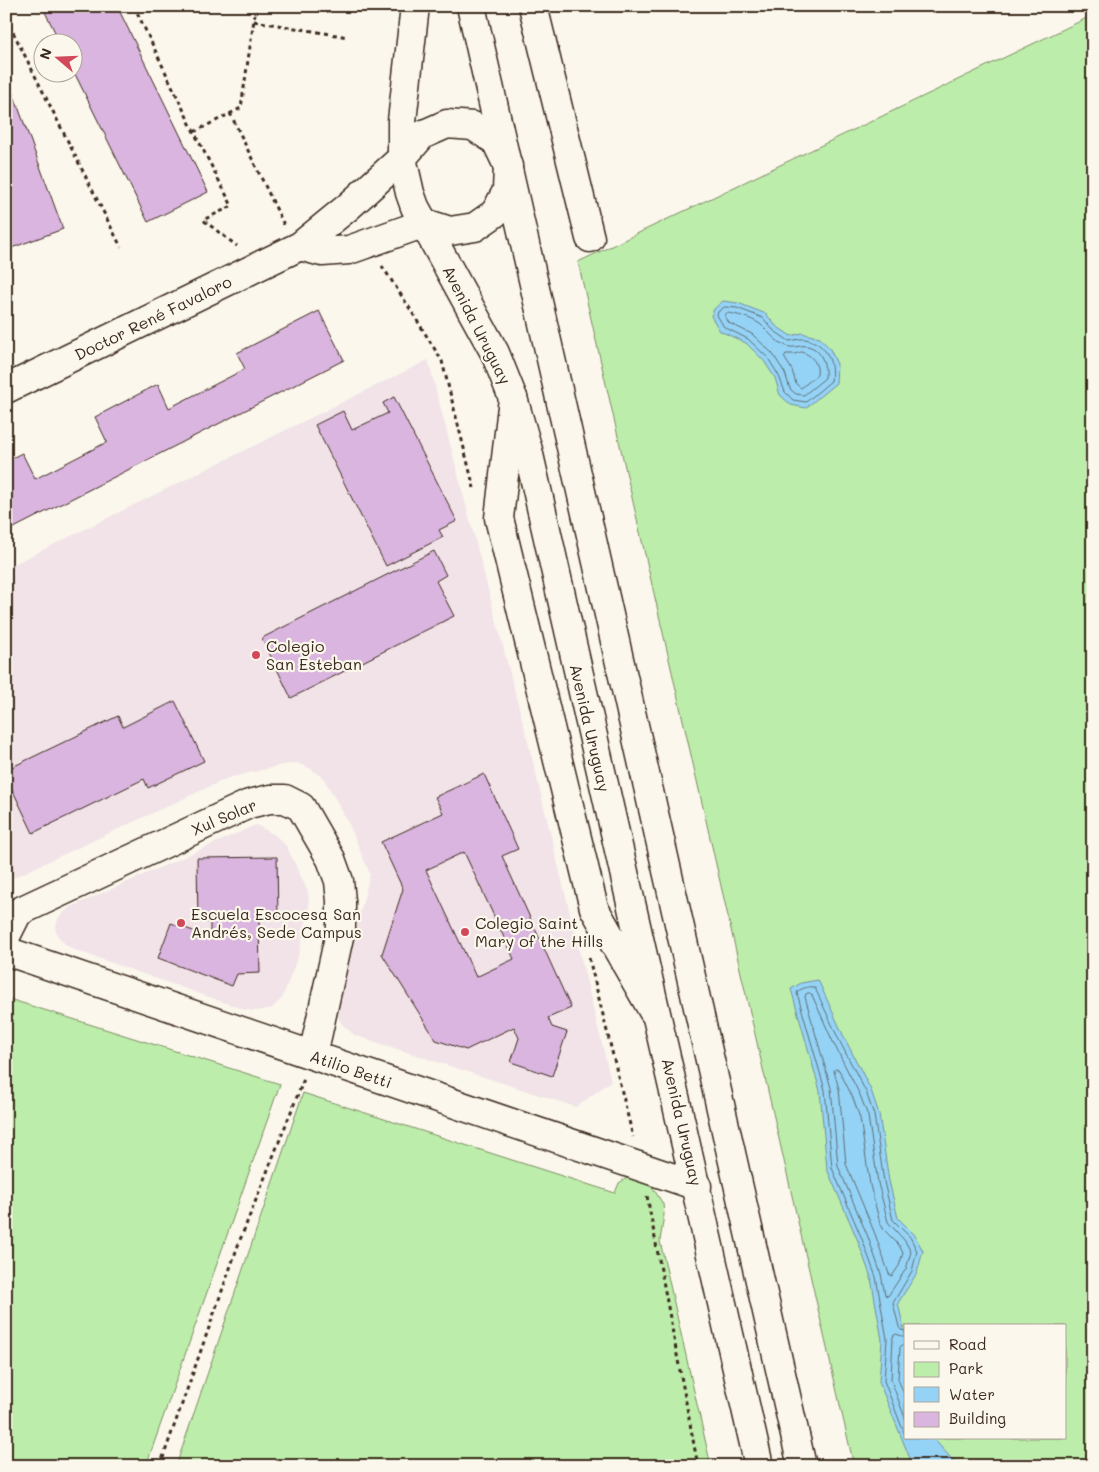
<svg xmlns="http://www.w3.org/2000/svg" width="1099" height="1472" viewBox="0 0 1099 1472" font-family="Mali,sans-serif">
<style>
.built{fill:#f1e3e8}
.green{fill:#bdedab;stroke:#7c8c64;fill-rule:evenodd}
.water{fill:#95d3f6;stroke:#718fa0}
.lines{fill:none;stroke-linecap:round;stroke-linejoin:round}
.shore{stroke:#5f6e74;stroke-width:1}
.building{fill:#dab5df;stroke:#3b2a1e;fill-rule:evenodd}
.minor-casing{stroke:#3b2a1e;stroke-width:31}
.major-casing{stroke:#3b2a1e;stroke-width:31}
.path{stroke:#3b2a1e;stroke-width:3;stroke-dasharray:4 4;stroke-linecap:butt}
.minor{stroke:#fbf7ec;stroke-width:28}
.major{stroke:#fbf7ec;stroke-width:28}
.poi-dot{fill:#d1495b;stroke:#fbf7ec;stroke-width:2}
.labels{text-anchor:middle;stroke-width:4.5;stroke-linejoin:round;paint-order:stroke}
.street-label{font-size:16px;fill:#3b2a1e;stroke:#fbf7ec}
.poi-label{font-size:16px;fill:#3b2a1e;stroke:#fbf7ec;text-anchor:start}
</style>
<rect width="100%" height="100%" fill="#fbf7ec"/>
<filter id="ink" filterUnits="userSpaceOnUse"><feTurbulence type="fractalNoise" baseFrequency=".02" numOctaves="2"/><feDisplacementMap in="SourceGraphic" scale="10" xChannelSelector="R" yChannelSelector="G"/><feConvolveMatrix kernelMatrix="1 2 1 2 8 2 1 2 1" color-interpolation-filters="sRGB"/></filter>
<g filter="url(#ink)">
<path class="built" d="M428 360 528 742 611 1081 576 1107 354 1035 342 1024 336 1014 342 984 370 874 349 824 335 798 324 779 310 768 296 763 278 766 228 778 6 881V568Z
M256 825 275 835 287 847 308 892 309 910 298 956 282 998 272 1008 258 1011 246 1010 75 950 66 945 58 936 55 928 59 917 71 907Z"/>
<path class="green" d="M1093 15V1466H854L578 262ZM905 1326H1065V1438H905Z
M6 998 280 1084 146 1466H6Z
M303 1093 615 1193 619 1183 630 1176 641 1178 653 1188 663 1204 664 1215 660 1241 711 1466H176Z"/>
<path class="water" d="M723 301 738 303 766 314 776 326 791 336 802 333 820 338 830 349 837 364 836 383 806 408 791 405 780 395 775 378 764 361 746 343 720 331 711 316 714 309Z
M818 980 845 1039 871 1090 879 1114 889 1181 898 1218 914 1234 923 1251 917 1273 898 1303 905 1334V1438H933L958 1466H913L879 1382 882 1340 871 1278 858 1241 827 1169 820 1091 791 989 801 983Z"/>
<g class="lines">
<path class="shore" d="M725 307 737 308 763 318 773 330 789 341C794 341 799 338 805 339 826 343 834 361 831 381L806 402 793 400 785 392 779 376 768 358 748 339 724 327 717 315 718 312Z
M727 313C737 314 751 318 760 324 769 332 775 342 787 346 795 350 802 342 813 348 823 353 826 368 825 378L804 395 796 394 790 389 785 373 772 353 752 334 729 323 725 316Z
M802 352C812 355 819 364 817 375L801 388 796 384 792 370 784 357 786 354H794Z
M810 993 812 995 834 1044 860 1095 868 1116 878 1183 888 1222 905 1241 911 1252 906 1269 888 1296 885 1295 881 1274 868 1237 838 1166 831 1088 805 997 806 994Z
M836 1069 839 1070 853 1098 860 1118 870 1185 880 1223 884 1230 899 1245 903 1253 899 1266 892 1276 889 1274 875 1234 846 1164 839 1089 834 1071Z
M905 1331 901 1330 899 1327 893 1303 912 1271 917 1251 910 1237 893 1220 884 1182 874 1115 866 1092 840 1042 815 988C811 985 803 988 798 991L797 993 825 1090 832 1168 862 1239 876 1277 887 1339 884 1381 905 1435
M905 1337 896 1334 893 1336 891 1380 905 1418
M905 1345H902L900 1347 898 1379 905 1397"/>
</g>
<path class="building" d="M42 6H117L208 192 148 222 72 68V42H60Z
M6 74 63 229 6 250Z
M319 311 344 360 6 532V461L22 453 35 479 107 442 95 417 158 384 169 408 245 369 237 353Z
M394 397 457 521 439 530 443 537 386 566 315 425 343 411 352 430 388 413 383 403Z
M434 551 446 575 436 581 454 616 291 698 262 638Z
M175 701 204 761 148 788 144 779 33 833 12 789 6 792V770L118 716 123 727Z
M484 774 518 849 502 856 571 1008 548 1018 552 1027 567 1032 552 1076 511 1062 519 1038 514 1027 466 1050 436 1040 382 954 403 889 381 842 443 813 435 797ZM464 852 514 959 476 977 426 870Z
M277 857 278 918H259L260 973 237 974 232 986 158 958 171 923 210 937V922H198L197 858Z"/>
<g class="lines">
<g class="minor-casing">
<path id="minor" d="M533 6 590 238
M447 124 473 126 496 141 508 166 507 191 495 213 475 227 450 231 425 223 349 250 322 252 300 246 348 207 402 158 422 135Z
M6 389 300 246
M513 398 499 518 594 908 653 1011
M6 936 18 912 249 804 270 799H285L301 807 331 859 339 881 341 901V928L313 1055
M6 951 697 1186"/>
</g>
<g class="major-casing">
<path id="major" d="M415 6 402 121V158L410 193 415 207 495 353 513 398 528 450C604 789 683 1127 759 1466
M471 6 802 1466"/>
</g>
<path class="path" d="M134 6 194 132 232 206 203 220 237 246
M6 18 121 247
M254 21 348 37
M230 113 284 225
M194 132 241 108 256 6
M382 266 407 304 442 361 474 488
M589 958 633 1137
M647 1196 698 1466
M160 1466 240 1240 304 1079"/>
<use href="#minor" class="minor"/>
<use href="#major" class="major"/>
</g>
</g>
<g class="poi-dot">
<circle cx="256" cy="655" r="5"/>
<circle cx="181" cy="923" r="5"/>
<circle cx="465" cy="932" r="5"/>
</g>
<g class="labels">
<g class="street-label">
<text transform="translate(153 318) rotate(-26)" y="6">Doctor René Favaloro</text>
<text transform="translate(477 325) rotate(63)" y="6">Avenida Uruguay</text>
<text transform="translate(590 728) rotate(77)" y="6">Avenida Uruguay</text>
<text transform="translate(224 817) rotate(-23)" y="6">Xul Solar</text>
<text transform="translate(351 1069) rotate(19)" y="6">Atilio Betti</text>
<text transform="translate(682 1122) rotate(77)" y="6">Avenida Uruguay</text>
</g>
<g class="poi-label">
<text x="266" y="652">Colegio<tspan x="266" dy="18">San Esteban</tspan></text>
<text x="191" y="920">Escuela Escocesa San<tspan x="191" dy="18">Andrés, Sede Campus</tspan></text>
<text x="475" y="929">Colegio Saint<tspan x="475" dy="18">Mary of the Hills</tspan></text>
</g>
</g>
<rect width="1099" height="1472" fill="none" stroke="#fbf7ec" stroke-width="25"/>
<rect x="12" y="12" width="1074" height="1447" fill="none" stroke="#3b2a1e" stroke-width="2" filter="url(#ink)"/>
<rect x="904" y="1324" width="162" height="115" fill="#fbf7ec" stroke="#aea59a"/>
<rect x="914" y="1341" width="25" height="8" fill="#fbf7ec" stroke="#aea59a"/>
<text x="949" y="1350" font-size="15" fill="#3b2a1e">Road</text>
<rect x="914" y="1362" width="25" height="15" fill="#bdedab" stroke="#aea59a"/>
<text x="949" y="1374" font-size="15" fill="#3b2a1e">Park</text>
<rect x="914" y="1387" width="25" height="15" fill="#95d3f6" stroke="#aea59a"/>
<text x="949" y="1400" font-size="15" fill="#3b2a1e">Water</text>
<rect x="914" y="1412" width="25" height="15" fill="#dab5df" stroke="#aea59a"/>
<text x="949" y="1424" font-size="15" fill="#3b2a1e">Building</text>
<g transform="translate(58 58) rotate(289)"><circle r="24" fill="#fbf7ec" stroke="#aea59a"/>
<path d="M0-4L9 19L0 12L-9 19Z" fill="#d1495b"/>
<text y="-8" font-size="14" font-weight="bold" text-anchor="middle" fill="#3b2a1e">N</text>
</g>
</svg>
